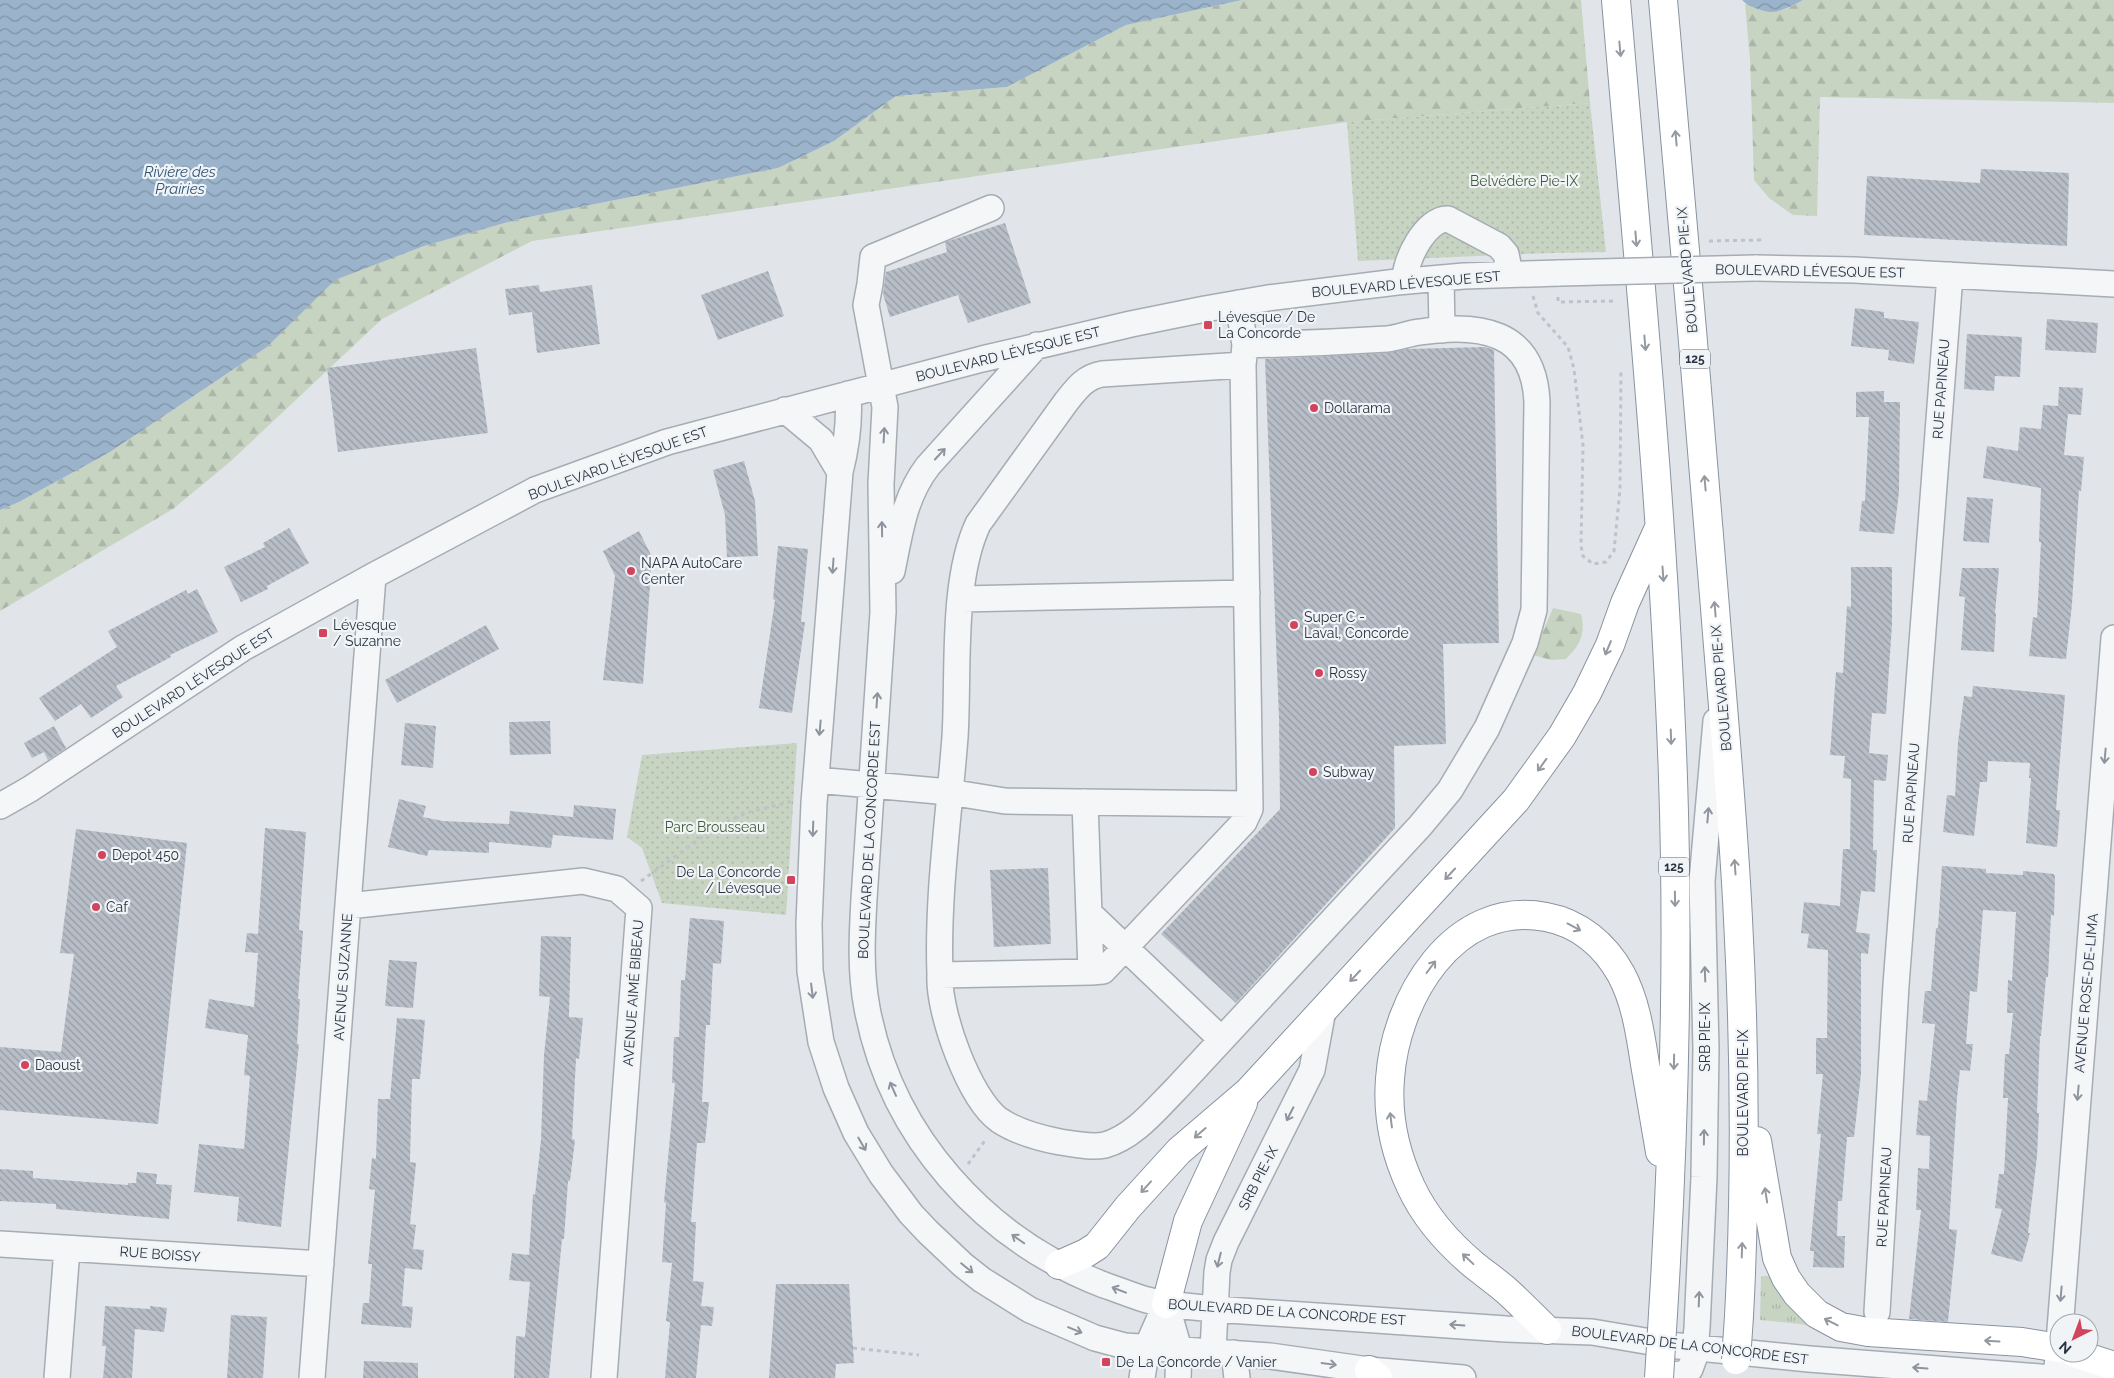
<svg xmlns="http://www.w3.org/2000/svg" width="2114" height="1378" viewBox="0 0 2114 1378" font-family="Raleway,sans-serif">
<style>
.grass{fill:url(#grass-tufts)}
.forest{fill:url(#forest-firs)}
.park{fill:url(#park-dots)}
.water{fill:url(#water-waves)}
.building{fill:url(#building-back-hatch)}
.lines{fill:none;stroke-linecap:round;stroke-linejoin:round}
.minor-casing{stroke:#a6acb4;stroke-width:28}
.highway-casing{stroke:#8893a1;stroke-width:30}
.path{stroke:#bfc3c9;stroke-width:3;stroke-dasharray:4 4;stroke-linecap:butt}
.minor{stroke:#f4f6f8;stroke-width:25}
.highway{stroke:#fff;stroke-width:28}
.minor-bridge-casing{stroke:#a6acb4;stroke-width:28;stroke-linecap:butt}
.highway-bridge-casing{stroke:#8893a1;stroke-width:30;stroke-linecap:butt}
.minor-bridge{stroke:#f4f6f8;stroke-width:25}
.highway-bridge{stroke:#fff;stroke-width:28}
.oneway{stroke:#9499a0}
.oneway2{stroke:#8e949d}
.poi-dot{fill:#d2435d;stroke:#f1f4f7;stroke-width:2}
.labels{text-anchor:middle;stroke-width:4.5;stroke-linejoin:round;paint-order:stroke}
.shield{fill:#f1f4f7;stroke:#656d78;stroke-width:1}
.shield-label{font-size:12px;font-weight:bold;fill:#293342}
.park-label{font-size:14px;fill:#3f5e36;stroke:#f1f4f7}
.street-label{font-size:14px;fill:#293342;stroke:#f1f4f7}
.poi-label{font-size:14px;fill:#293342;stroke:#f1f4f7;text-anchor:start}
.water-label{font-size:15px;font-style:italic;fill:#325378;stroke:#f1f4f7}
</style>
<defs>
<pattern id="grass-tufts" width="24" height="20" patternUnits="userSpaceOnUse" patternTransform="scale(1.25)"><rect width="24" height="20" fill="#c7d4c2"/><path d="M3 7l-1-3M5 7V3M7 7l1-3M15 17l-1-3M17 17v-4M19 17l1-3" fill="none" stroke="#abb6a8"/></pattern>
<pattern id="forest-firs" width="22" height="20" patternUnits="userSpaceOnUse" patternTransform="scale(1.25)"><rect width="22" height="20" fill="#c7d4c2"/><path d="M5 1l3.5 6h-7zM16 11l3.5 6h-7z" fill="#abb6a8"/></pattern>
<pattern id="park-dots" width="8" height="8" patternUnits="userSpaceOnUse" patternTransform="scale(1.25)"><rect width="8" height="8" fill="#c7d4c2"/><path d="M2 2h.1M6 6h.1" fill="none" stroke="#abb6a8" stroke-width="1.8" stroke-linecap="round"/></pattern>
<pattern id="water-waves" width="16" height="10" patternUnits="userSpaceOnUse" patternTransform="scale(1.25)"><rect width="16" height="10" fill="#9bb4cb"/><path d="M0 5q4-4 8 0t8 0" fill="none" stroke="#7e93a6"/></pattern>
<pattern id="building-back-hatch" width="6" height="6" patternUnits="userSpaceOnUse" patternTransform="scale(1.25)"><rect width="6" height="6" fill="#b8bec7"/><path d="M-1 5l2 2M0 0l6 6M5-1l2 2" fill="none" stroke="#969ba3"/></pattern>
</defs>
<rect width="100%" height="100%" fill="#e1e5ea"/>
<path class="grass" d="M1761 1276H1774L1814 1327 1800 1324 1760 1320Z"/>
<path class="forest" d="M1242 0H1581L1590 103 1347 122 532 241 382 319 231 461 173 509 0 611V510L19 502 110 452 267 347 334 280 424 246 519 219 778 168 834 141 896 96 1007 87 1126 25Z
M1803 0H2114V103L1820 97 1817 216 1793 215 1769 198 1754 180 1750 60 1745 4C1769 12 1780 15 1803 0Z
M1553 608 1581 614C1586 634 1580 645 1566 659L1551 660 1533 655Z"/>
<path class="park" d="M1590 103 1606 252 1551 253 1358 261 1347 122Z
M797 743 786 915 662 903 642 848 627 837 642 755Z"/>
<path class="water" d="M0 0H1242L1126 25 1007 87 896 96 834 141 778 168 519 219 424 246 335 280 267 347 110 452 19 502 0 510Z
M1742 0H1803C1795 5 1782 11 1772 12 1764 12 1747 6 1742 0Z"/>
<path class="building" d="M1981 169 2069 173 2067 246 1864 235 1867 176 1980 183Z
M1005 223 1031 303 968 323 958 295 890 317 883 294 886 272 947 252 945 242Z
M768 271 784 316 718 340 701 295Z
M539 285 540 292 592 285 600 344 537 353 532 312 509 315 505 289Z
M1855 308 1884 312V318L1919 322 1914 364 1888 360 1889 350 1851 346Z
M2047 319 2098 323 2096 353 2045 350Z
M1967 334 2022 337 2020 377 1995 376 1994 391 1964 389Z
M1485 347 1494 350 1499 643 1443 644 1446 744 1394 746 1395 828 1236 1003 1161 934 1280 809 1279 719 1265 359 1388 353 1408 349Z
M476 348 488 433 338 452 327 368Z
M2059 387 2083 388 2081 415 2068 414 2064 455 2084 457 2081 491 2079 490 2072 604 2066 659 2029 656 2033 617 2037 618 2041 542H2039L2041 488 1983 478 1987 446 2018 451 2020 427 2041 429 2043 405 2058 406Z
M1884 391V402H1900L1899 492 1894 534 1859 531 1862 501H1865L1869 417H1856V392Z
M744 461 755 501 758 556 727 557 725 515 713 470Z
M1967 497 1993 499 1989 543 1963 541Z
M289 528 309 563 267 586 268 589 241 602 224 567 265 547 263 543Z
M639 531 652 557 643 684 603 680 615 576 603 551Z
M778 546 808 549 801 622H805L792 713 759 708 775 600 773 599Z
M1851 567H1892V624L1886 714 1872 713 1869 753 1888 755 1886 781 1874 780 1873 850H1877L1875 892 1861 891 1856 932 1870 934 1868 954 1861 953V1074L1854 1137H1847L1842 1201H1838L1837 1236H1845L1844 1268 1813 1267 1814 1251H1810L1821 1134H1817L1823 1074H1816V1038H1827L1828 950 1807 948 1809 934 1801 933 1804 902 1840 906 1843 849H1850L1851 779 1843 778 1845 756 1830 755 1836 672 1843 673 1847 606 1851 607Z
M1962 568H1999L1995 613 1996 614 1994 652 1961 650 1965 597 1959 596Z
M197 589 218 632 170 655 171 657 116 686 123 697 91 718 81 704 55 721 39 698 117 647 108 631 186 590 188 594Z
M486 625 499 649 397 703 385 680Z
M1973 686 2065 695 2056 810H2060L2057 847 2026 843 2031 778H2029L2030 763 1988 761 1987 782H1980L1974 836 1943 832 1947 795 1955 796 1958 742 1964 696 1972 697Z
M550 721 551 754 510 755 509 722Z
M405 723 436 726 433 768 401 765Z
M54 726 66 748 48 760 44 752 32 758 24 743Z
M399 799 426 806 423 817 443 821 509 824 510 811 573 817 574 805 616 809 613 840 553 835 551 848 489 842V853L429 850 427 856 388 847Z
M265 828 306 832 299 930 303 931 298 999H300L297 1044H299L281 1227 237 1221 239 1197 194 1192 199 1144 244 1149 250 1076 244 1075 248 1035 205 1028 209 999 254 1007 258 953 245 952 247 933 258 934Z
M76 829 187 843 158 1124 0 1110V1047L61 1052 74 954 60 953Z
M1942 866 1986 869V873L2023 875V871L2054 874 2055 877 2054 916 2051 915 2048 977H2046L2041 1036H2040L2037 1113H2039L2037 1156 2028 1233H2030L2022 1262 1991 1254 2002 1209 1995 1208 1999 1174H2004L2008 1098H2003L2005 1054H2009L2013 1013H2007L2008 980 2012 981 2016 912 1983 910 1977 992 1970 991 1966 1044H1973L1970 1071 1960 1070 1957 1098 1949 1229 1957 1230 1948 1322 1909 1319 1921 1210H1916L1918 1168 1929 1169 1930 1136 1916 1135 1919 1100 1927 1101 1935 1024 1922 1023 1925 991H1931L1936 928H1938Z
M1048 868 1051 944 994 947 990 870Z
M690 918 724 921 721 964 713 963 710 1025H706L702 1102H709L705 1143H697L691 1222H696L693 1281 704 1282 701 1306 714 1307 712 1326 701 1325 696 1378H665L670 1322 666 1321 672 1263 662 1262 666 1203 664 1202 675 1083H672L674 1037H679L681 980H685Z
M541 936 571 937 569 1017 583 1018 579 1059 576 1058 572 1139 575 1140 570 1181H568L564 1239H562L549 1378H514L516 1336 525 1337 530 1282 509 1280 512 1253 529 1255 533 1194 535 1195 541 1140 544 1055 550 997 539 996Z
M389 960 417 962 413 1008 385 1006Z
M397 1018 425 1020 420 1079H412L410 1162 416 1163 410 1224 416 1225 413 1249 424 1250 422 1270 405 1268 402 1306 413 1307 411 1328 361 1324 363 1303H369L372 1264H368L375 1190 369 1189 372 1158 376 1159 378 1099H390Z
M0 1169 33 1171V1178L128 1185V1183H136L137 1172 157 1174 156 1184 172 1185 169 1219 56 1209V1204L0 1201Z
M776 1284H849L854 1363 836 1364 835 1378H769Z
M105 1306 150 1309V1306L167 1308 164 1332 135 1329 132 1378H103L106 1346H102Z
M231 1315 267 1317 263 1378H227Z
M364 1361 418 1363V1378H363Z"/>
<g class="lines">
<g class="minor-casing">
<path id="minor" d="M991 208 873 257 870 284 866 305 885 407 881 484 883 612 864 899C862 935 860 971 867 1008 891 1136 984 1239 1104 1285 1119 1290 1133 1296 1147 1300 1169 1305 1192 1307 1214 1309L1506 1329 1592 1332 1669 1345 1809 1359 2040 1377 2114 1378
M1755 268 1854 270 2114 284
M1441 278 1442 330
M1405 281C1404 261 1426 218 1448 219L1499 246 1506 254 1510 274
M848 394C850 422 847 445 840 472L814 803 809 924 810 971 821 1042 836 1088 856 1133 881 1174 911 1214 928 1232 963 1265 982 1280 1030 1310 1095 1338 1125 1346 1270 1356 1369 1370 1463 1378
M785 410 821 440 840 472
M892 571C900 533 904 497 928 466L1037 345
M962 599 1247 593
M816 780 949 792 1005 801 1250 804
M1085 802 1091 972 940 975C937 896 949 816 955 737 959 673 951 582 978 524L1066 402C1077 388 1085 377 1102 374L1243 365
M0 806 30 789 243 648 373 576 535 490 667 442 982 359 1131 324 1205 309 1268 298 1397 282 1464 276 1560 273
M348 906 583 881 617 889 639 908 604 1378
M1089 913 1221 1039
M1091 972 1103 971 1244 822 1250 809 1243 365 1245 345 1238 303
M940 975C938 1012 969 1098 999 1120 1017 1132 1039 1138 1060 1142 1074 1144 1091 1148 1105 1145 1134 1137 1156 1109 1176 1089L1420 826 1450 790 1487 728 1525 643 1534 610 1537 402C1534 330 1479 323 1420 332 1409 333 1398 338 1387 339 1340 342 1292 344 1245 345
M0 1244 321 1264
M1166 1304 1179 1349 1178 1378
M1877 1312 1896 985 1950 275
M1213 1351 1217 1272 1219 1260 1226 1242 1312 1070 1323 1010
M1234 1353 1237 1378
M2057 1368 2114 638
M57 1378 67 1249
M312 1378 373 576
M1142 1378 1147 1347 1166 1304
M1662 1378 1668 1375 1683 1374 1690 1369 1694 1358 1697 1328 1704 1177 1706 1049 1702 881 1716 721"/>
</g>
<g class="highway-casing">
<path id="highway" d="M1616 0C1638 259 1664 518 1673 778 1679 957 1674 1136 1663 1314
M1663 0C1681 203 1699 405 1715 608 1723 711 1733 815 1738 919 1745 1051 1746 1184 1739 1316
M1757 1141 1777 1258 1786 1278 1797 1294 1817 1314 1841 1327 1868 1332 2022 1342 2059 1348
M1059 1265 1086 1253 1097 1246 1128 1207 1179 1151 1248 1092 1516 800 1562 736 1587 693 1610 645 1625 603 1658 530
M1166 1304 1188 1221 1243 1103
M1547 1330C1534 1317 1521 1304 1508 1292 1497 1282 1485 1274 1474 1265 1449 1244 1425 1217 1411 1187 1395 1153 1387 1116 1390 1079 1395 1000 1453 899 1546 917 1579 923 1605 945 1621 974 1636 1002 1640 1033 1645 1064 1650 1093 1655 1123 1660 1152
M2074 1353 2114 1366
M1369 1370 1378 1378"/>
</g>
<path class="path" d="M1709 241 1760 240V245
M1533 296 1538 313 1568 347 1574 369 1583 445 1581 546 1583 556 1593 564 1606 562 1614 551 1620 489 1621 369
M1558 297V302L1617 301
M641 881 716 827 746 813 793 801
M968 1164 986 1139
M853 1348 919 1355"/>
<use href="#minor" class="minor"/>
<use href="#highway" class="highway"/>
<g class="minor-bridge-casing">
<path id="minor-bridge" d="M1560 273 1755 268"/>
</g>
<g class="highway-bridge-casing">
<path id="highway-bridge" d="M1736 1360 1739 1316
M1659 1378 1663 1314"/>
</g>
<use href="#minor-bridge" class="minor-bridge"/>
<use href="#highway-bridge" class="highway-bridge"/>
</g>
<defs><path id="oneway-shaft" d="M-6 0H5M1.5-3L5.5 0L1.5 3" fill="none" stroke-width="1.6" stroke-linecap="round" stroke-linejoin="round" transform="scale(1.25)"/></defs>
<g class="oneway">
<use href="#oneway-shaft" transform="translate(1620 49) rotate(85)"/>
<use href="#oneway-shaft" transform="translate(1676 138) rotate(-95)"/>
<use href="#oneway-shaft" transform="translate(1636 239) rotate(85)"/>
<use href="#oneway-shaft" transform="translate(1645 343) rotate(85)"/>
<use href="#oneway-shaft" transform="translate(1705 483) rotate(-95)"/>
<use href="#oneway-shaft" transform="translate(1663 574) rotate(86)"/>
<use href="#oneway-shaft" transform="translate(1715 609) rotate(-95)"/>
<use href="#oneway-shaft" transform="translate(1608 648) rotate(113)"/>
<use href="#oneway-shaft" transform="translate(1671 737) rotate(88)"/>
<use href="#oneway-shaft" transform="translate(1542 765) rotate(126)"/>
<use href="#oneway-shaft" transform="translate(1735 867) rotate(-94)"/>
<use href="#oneway-shaft" transform="translate(1450 874) rotate(133)"/>
<use href="#oneway-shaft" transform="translate(1675 899) rotate(89)"/>
<use href="#oneway-shaft" transform="translate(1574 927) rotate(28)"/>
<use href="#oneway-shaft" transform="translate(1431 967) rotate(-53)"/>
<use href="#oneway-shaft" transform="translate(1355 976) rotate(133)"/>
<use href="#oneway-shaft" transform="translate(1674 1062) rotate(91)"/>
<use href="#oneway-shaft" transform="translate(1391 1120) rotate(-97)"/>
<use href="#oneway-shaft" transform="translate(1200 1133) rotate(139)"/>
<use href="#oneway-shaft" transform="translate(1146 1187) rotate(132)"/>
<use href="#oneway-shaft" transform="translate(1766 1195) rotate(-99)"/>
<use href="#oneway-shaft" transform="translate(1742 1250) rotate(-88)"/>
<use href="#oneway-shaft" transform="translate(1468 1259) rotate(-137)"/>
<use href="#oneway-shaft" transform="translate(1831 1322) rotate(-153)"/>
<use href="#oneway-shaft" transform="translate(1992 1341) rotate(-177)"/>
</g>
<g class="oneway2">
<use href="#oneway-shaft" transform="translate(884 435) rotate(-87)"/>
<use href="#oneway-shaft" transform="translate(940 454) rotate(-47)"/>
<use href="#oneway-shaft" transform="translate(882 529) rotate(-91)"/>
<use href="#oneway-shaft" transform="translate(833 566) rotate(94)"/>
<use href="#oneway-shaft" transform="translate(877 700) rotate(-86)"/>
<use href="#oneway-shaft" transform="translate(820 728) rotate(95)"/>
<use href="#oneway-shaft" transform="translate(2105 756) rotate(95)"/>
<use href="#oneway-shaft" transform="translate(1708 815) rotate(-85)"/>
<use href="#oneway-shaft" transform="translate(813 829) rotate(92)"/>
<use href="#oneway-shaft" transform="translate(1705 974) rotate(-92)"/>
<use href="#oneway-shaft" transform="translate(812 991) rotate(83)"/>
<use href="#oneway-shaft" transform="translate(893 1089) rotate(-114)"/>
<use href="#oneway-shaft" transform="translate(2078 1093) rotate(95)"/>
<use href="#oneway-shaft" transform="translate(1290 1114) rotate(117)"/>
<use href="#oneway-shaft" transform="translate(1704 1137) rotate(-89)"/>
<use href="#oneway-shaft" transform="translate(862 1144) rotate(60)"/>
<use href="#oneway-shaft" transform="translate(1018 1239) rotate(-145)"/>
<use href="#oneway-shaft" transform="translate(1219 1260) rotate(104)"/>
<use href="#oneway-shaft" transform="translate(967 1268) rotate(39)"/>
<use href="#oneway-shaft" transform="translate(1119 1290) rotate(-159)"/>
<use href="#oneway-shaft" transform="translate(2061 1294) rotate(95)"/>
<use href="#oneway-shaft" transform="translate(1699 1299) rotate(-88)"/>
<use href="#oneway-shaft" transform="translate(1457 1325) rotate(-176)"/>
<use href="#oneway-shaft" transform="translate(1075 1330) rotate(22)"/>
<use href="#oneway-shaft" transform="translate(1329 1364) rotate(8)"/>
<use href="#oneway-shaft" transform="translate(1920 1368) rotate(-176)"/>
</g>
<g class="poi-dot">
<rect x="1203" y="320" width="10" height="10" rx="2.5"/>
<circle cx="1314" cy="408" r="5"/>
<circle cx="631" cy="571" r="5"/>
<circle cx="1294" cy="625" r="5"/>
<rect x="318" y="628" width="10" height="10" rx="2.5"/>
<circle cx="1319" cy="673" r="5"/>
<circle cx="1313" cy="772" r="5"/>
<circle cx="102" cy="855" r="5"/>
<rect x="786" y="875" width="10" height="10" rx="2.5"/>
<circle cx="96" cy="907" r="5"/>
<circle cx="25" cy="1065" r="5"/>
<rect x="1101" y="1357" width="10" height="10" rx="2.5"/>
</g>
<g class="labels">
<g class="shield">
<rect x="1680" y="349.5" width="30" height="19" rx="4"/>
<rect x="1659" y="857.5" width="30" height="19" rx="4"/>
</g>
<g class="shield-label">
<text x="1695" y="363">125</text>
<text x="1674" y="871">125</text>
</g>
<g class="park-label">
<text x="1524" y="186">Belvédère Pie-IX</text>
<text x="715" y="832">Parc Brousseau</text>
</g>
<g class="street-label">
<text transform="translate(1687 270) rotate(-95)" y="5">BOULEVARD PIE-IX</text>
<text transform="translate(1810 271) rotate(1)" y="5">BOULEVARD LÉVESQUE EST</text>
<text transform="translate(1406 284) rotate(-5)" y="5">BOULEVARD LÉVESQUE EST</text>
<text transform="translate(1008 354) rotate(-14)" y="5">BOULEVARD LÉVESQUE EST</text>
<text transform="translate(1941 389) rotate(-86)" y="5">RUE PAPINEAU</text>
<text transform="translate(618 463) rotate(-20)" y="5">BOULEVARD LÉVESQUE EST</text>
<text transform="translate(193 683) rotate(-33)" y="5">BOULEVARD LÉVESQUE EST</text>
<text transform="translate(1721 688) rotate(-95)" y="5">BOULEVARD PIE-IX</text>
<text transform="translate(1911 793) rotate(-86)" y="5">RUE PAPINEAU</text>
<text transform="translate(869 840) rotate(-87)" y="5">BOULEVARD DE LA CONCORDE EST</text>
<text transform="translate(343 977) rotate(-86)" y="5">AVENUE SUZANNE</text>
<text transform="translate(633 993) rotate(-86)" y="5">AVENUE AIMÉ BIBEAU</text>
<text transform="translate(2086 993) rotate(-85)" y="5">AVENUE ROSE-DE-LIMA</text>
<text transform="translate(1705 1037) rotate(-90)" y="5">SRB PIE-IX</text>
<text transform="translate(1743 1093) rotate(-90)" y="5">BOULEVARD PIE-IX</text>
<text transform="translate(1258 1178) rotate(-63)" y="5">SRB PIE-IX</text>
<text transform="translate(1884 1197) rotate(-87)" y="5">RUE PAPINEAU</text>
<text transform="translate(160 1254) rotate(4)" y="5">RUE BOISSY</text>
<text transform="translate(1287 1312) rotate(4)" y="5">BOULEVARD DE LA CONCORDE EST</text>
<text transform="translate(1690 1345) rotate(7)" y="5">BOULEVARD DE LA CONCORDE EST</text>
</g>
<g class="poi-label">
<text x="1218" y="322">Lévesque / De<tspan x="1218" dy="16">La Concorde</tspan></text>
<text x="1324" y="413">Dollarama</text>
<text x="641" y="568">NAPA AutoCare<tspan x="641" dy="16">Center</tspan></text>
<text x="1304" y="622">Super C -<tspan x="1304" dy="16">Laval, Concorde</tspan></text>
<text x="333" y="630">Lévesque<tspan x="333" dy="16">/ Suzanne</tspan></text>
<text x="1329" y="678">Rossy</text>
<text x="1323" y="777">Subway</text>
<text x="112" y="860">Depot 450</text>
<text x="781" y="877" text-anchor="end">De La Concorde<tspan x="781" dy="16">/ Lévesque</tspan></text>
<text x="106" y="912">Caf</text>
<text x="35" y="1070">Daoust</text>
<text x="1116" y="1367">De La Concorde / Vanier</text>
</g>
<g class="water-label">
<text x="180" y="177">Rivière des<tspan x="180" dy="17">Prairies</tspan></text>
</g>
</g>
<g transform="translate(2074 1338) rotate(222)"><circle r="24" fill="#f1f4f7" stroke="#a1a7af"/>
<path d="M0-4L9 19L0 12L-9 19Z" fill="#d2435d"/>
<text y="-8" font-size="14" font-weight="bold" text-anchor="middle" fill="#293342">N</text>
</g>
</svg>
